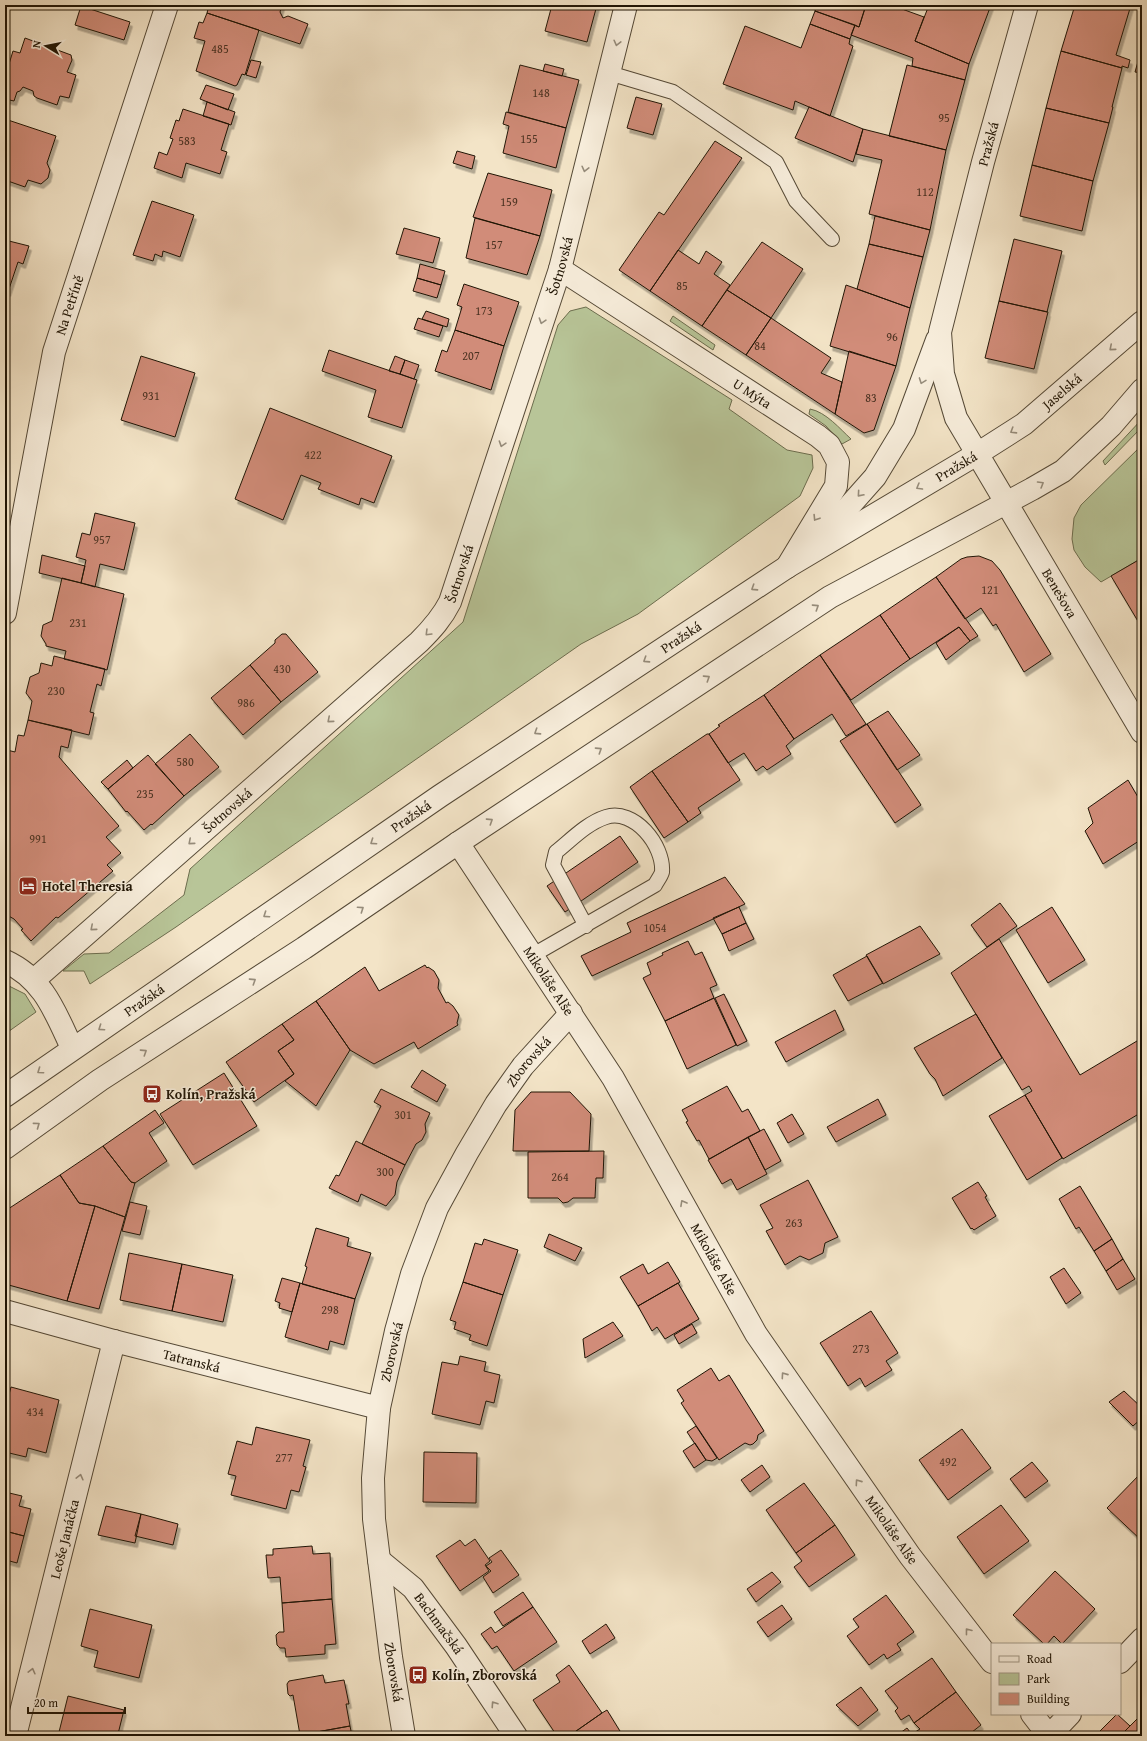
<svg xmlns="http://www.w3.org/2000/svg" width="1147" height="1741" viewBox="0 0 1147 1741" font-family="'Gentium Book Plus',serif">
<style>
.green{fill:#b8c598;stroke:#6c6d4e}
.building{fill:#d18c79;stroke:#201505;filter:url(#shadow)}
.lines{fill:none;stroke-linecap:round;stroke-linejoin:round}
.service-casing{stroke:#554936;stroke-width:16}
.minor-casing{stroke:#554936;stroke-width:24}
.tertiary-casing{stroke:#554936;stroke-width:24}
.service{stroke:#f7eddb;stroke-width:14}
.minor{stroke:#f7eddb;stroke-width:22}
.tertiary{stroke:#f7eddb;stroke-width:22}
.oneway{stroke:#968c7b}
.labels{text-anchor:middle;stroke-width:3;stroke-linejoin:round;paint-order:stroke}
.number-label{font-size:12px;fill:#4c3322}
.street-label{font-size:14px;fill:#201505;stroke:#f7eddb}
.poi-label{font-size:14px;font-weight:bold;fill:#201505;stroke:#f7eddb;text-anchor:start}
</style>
<defs>
<filter id="shadow"><feDropShadow dx="2.5" dy="4.5" stdDeviation="0" flood-color="#0004"/></filter>
</defs>
<rect width="100%" height="100%" fill="#f3e4c7"/>
<filter id="stains"><feTurbulence type="fractalNoise" baseFrequency=".005" numOctaves="4"/><feColorMatrix values="0 0 0 0 .2 0 0 0 0 .09 0 0 0 0 .02 0 0 0 .5 -.17"/></filter>
<radialGradient id="worn" r=".72"><stop offset=".6" stop-color="#630" stop-opacity="0"/><stop offset="1" stop-color="#630" stop-opacity=".3"/></radialGradient>
<path class="green" d="M586 307 732 400 729 409 787 450 812 455 813 468 800 496 638 614 581 644 176 927 90 984 84 971H63L84 954 109 953 184 895 190 869 463 622 558 325 570 311Z
M673 316 715 345 713 350 670 321Z
M810 409C826 412 840 429 851 439L842 444 826 426 809 414Z
M1142 419V427L1105 465 1103 461Z
M1142 445V558L1101 582 1085 567 1074 550 1072 539 1074 518 1081 505Z
M5 984 25 994 36 1012 5 1034Z"/>
<path class="building" d="M209 5H282L280 12 283 18 288 16 308 24 300 44 207 13Z
M552 5H597L587 42 545 31Z
M816 5H866L859 27 815 11Z
M866 5H891L924 17 915 41 969 64 965 80 912 66 913 58 851 35 855 25 859 27Z
M929 5H991L969 64 915 41Z
M1075 5H1131L1116 55 1130 60 1128 68 1122 66V68L1061 51Z
M81 6 130 22 124 40 75 25Z
M815 11 855 25 850 39 810 24Z
M207 13 259 30 245 75 242 74 237 85 235 86 196 71 205 41 194 38 199 22 203 23Z
M810 24 850 39 849 44 853 46 830 116 795 101 793 110 723 84 745 26 801 48Z
M25 38 71 55 72 60 67 72 76 75 69 98 60 96 57 105 37 98 34 96 33 91 23 87 20 91 17 92 14 101 5 99V68L9 64 13 51 20 53Z
M1061 51 1122 68 1112 107H1113L1109 123 1046 108Z
M1141 51H1142V73L1135 72Z
M251 60 261 62 256 78 246 75Z
M545 64 564 69 562 76 543 71Z
M520 65 579 80 566 128 508 112Z
M907 65 965 80 946 150 889 136Z
M206 85 234 94 228 110 200 99Z
M636 97 662 104 653 135 627 128Z
M207 102 235 112 231 125 203 116Z
M809 107 863 129 853 162 795 138Z
M1046 108 1109 123 1093 181 1032 165Z
M183 109 229 124 221 150 227 152 220 174 186 163 182 178 154 168 159 152 167 155 173 139 170 138 176 120 179 121Z
M506 112 566 128 556 168 503 153 509 126 503 124Z
M5 119 56 136 47 163 50 170 48 178 41 184 28 180 25 187 5 180Z
M863 129 946 150 930 230 869 214 882 160 856 154Z
M715 141 742 158 650 291 619 270 659 212 664 215Z
M457 151 475 156 472 169 453 163Z
M1032 165 1093 181 1082 231 1020 216Z
M488 173 552 190 540 236 473 217Z
M152 201 194 215 180 257 163 251 162 257 155 254 153 261 133 255Z
M875 216 930 230 923 257 869 244Z
M475 218 540 236 527 275 466 258Z
M404 228 440 238 433 263 396 254Z
M1014 239 1062 251 1047 312 999 301Z
M5 240 29 246 23 264 18 262 8 292 5 291Z
M762 242 803 269 771 318 727 290Z
M869 244 923 257 910 308 857 289Z
M678 250 699 264 706 251 722 262 714 274 730 285 702 326 650 291Z
M420 264 445 271 441 285 417 278Z
M417 278 441 285 437 298 413 291Z
M464 284 519 302 504 346 455 330 462 307 457 305Z
M846 285 910 308 896 366 830 346Z
M727 290 771 318 746 355 702 326Z
M999 301 1048 312 1034 369 985 358Z
M426 311 449 319 447 327 422 319Z
M418 318 443 326 439 337 414 329Z
M771 318 831 358 821 373 842 382 835 414 746 355Z
M455 330 504 346 491 390 435 371 442 350 447 352Z
M329 350 417 380 402 428 368 417 376 390 322 371Z
M849 351 896 366 874 430 864 433 835 414Z
M141 356 195 373 175 437 121 420Z
M395 356 405 360 400 374 389 371Z
M405 360 419 365 414 379 400 374Z
M270 408 392 456 374 503 361 498 359 505 318 489 321 483 301 475 283 520 235 499Z
M95 513 135 523 124 570 100 564 95 587 81 583 86 560 76 557 82 533 90 535Z
M42 555 85 566 81 583 39 573Z
M979 556 992 561 1000 570 1051 654 1024 672 996 624 993 626 981 608 965 619 936 577 961 559 967 557Z
M1142 558V628L1111 576Z
M936 577 978 636 970 641 959 627 910 659 880 615Z
M62 578 124 594 107 670 64 659 66 651 46 646V644L41 636 43 625 52 621Z
M880 615 910 659 851 700 820 655Z
M959 627 970 641 946 660 936 643Z
M282 634H286L318 672 281 702 250 665 275 643V640Z
M820 655 866 724 846 736 832 714 794 739 764 695Z
M54 656 105 669 101 686 97 684 90 712 94 713 89 735 28 720 32 701 26 693 30 677 39 673 41 663 52 666Z
M250 665 281 702 243 735 211 698Z
M764 695 794 739 786 746 791 754 767 770 763 766 756 771 744 753 728 763 709 734 720 726 718 725Z
M888 711 920 755 897 770 867 724Z
M28 720 72 730 68 748 61 746 59 757 119 826 106 837 121 853 107 865 113 871 58 918 56 917 31 941 21 930 23 929 14 919 5 914V762L7 750 15 752 18 735 24 736Z
M867 724 921 805 895 823 840 741Z
M190 734 219 767 184 796 155 764Z
M707 734H709L740 780 698 808 701 813 688 822 652 771Z
M148 755 184 796 152 825 151 824 144 830 127 811 126 812 108 789Z
M127 760 133 768 108 789 101 782Z
M652 771 688 822 664 838 630 787Z
M1128 780 1142 804V839L1103 864 1085 831 1093 823 1088 808Z
M620 836 638 862 565 912 547 886Z
M725 877 745 904 592 976 581 956 631 932 627 923Z
M1000 903 1017 926 987 947 971 925Z
M739 907 746 923 722 934 713 918Z
M1052 907 1085 960 1048 983 1016 930Z
M746 923 754 939 729 951 722 934Z
M920 926 940 954 883 984 866 955Z
M999 939 1080 1075 1142 1038V1112L1063 1159 1025 1095 1032 1091 1029 1086 1022 1090 951 973Z
M688 941 695 955 702 952 717 985 710 988 714 998 665 1021 643 978 651 974 647 963 663 955 662 953Z
M867 956 883 983 848 1001 833 975Z
M425 965 427 968 428 967 434 971 439 980 438 988 446 1003 448 1002 453 1006 459 1015 457 1023 458 1025 418 1049 414 1042 374 1064 350 1050 316 1001 365 967 379 991Z
M724 994 747 1041 737 1046 715 998Z
M714 998 736 1045 687 1069 665 1021Z
M316 1001 350 1050 316 1106 285 1081 294 1074 278 1051 294 1040 282 1024Z
M835 1010 844 1030 786 1062 775 1042Z
M976 1014 1002 1058 943 1096 935 1079 930 1074 914 1048Z
M282 1024 294 1040 278 1051 294 1074 254 1102 226 1062Z
M422 1070 446 1085 437 1102 411 1087Z
M224 1073 257 1126 193 1165 160 1114Z
M727 1086 742 1112 748 1109 760 1131 709 1159 699 1140 697 1141 686 1122 688 1121 682 1110Z
M381 1089 430 1113 425 1124 426 1132 422 1140 416 1144 405 1165 362 1144 381 1106 374 1102Z
M531 1092H570L591 1114 589 1151H513L515 1110Z
M1025 1095 1062 1158 1027 1180 989 1116Z
M878 1099 886 1115 836 1142 827 1127Z
M155 1110 164 1123 149 1133 167 1161 135 1183 131 1182 103 1146Z
M792 1114 804 1134 788 1143 777 1123Z
M764 1129 781 1161 765 1170 748 1137Z
M748 1137 767 1174 737 1190 731 1179 722 1184 708 1160Z
M356 1141 405 1165 397 1182 395 1195 386 1206 361 1194 358 1202 329 1188 336 1175 339 1176Z
M103 1146 131 1182 135 1183 125 1217 95 1206 79 1203 60 1175Z
M604 1151 603 1178H596L595 1198H573L568 1202 563 1203 558 1198H528V1152Z
M60 1175 79 1203 95 1206 67 1301 5 1284V1211Z
M808 1180 838 1237 825 1243 823 1253 809 1260 800 1256 785 1265 766 1231 773 1228 760 1205Z
M978 1182 987 1196 985 1197 996 1216 974 1230 972 1228 971 1229 952 1198Z
M1080 1186 1112 1239 1094 1251 1079 1227 1076 1229 1059 1199Z
M130 1202 147 1206 140 1235 122 1231Z
M95 1206 125 1217 99 1309 67 1301Z
M316 1228 349 1238 347 1246 371 1253 355 1299 302 1284 307 1267 305 1266Z
M549 1234 582 1248 575 1261 544 1247Z
M484 1239 518 1250 503 1295 463 1282 475 1243 482 1245Z
M1112 1239 1123 1259 1106 1271 1094 1251Z
M129 1253 182 1264 172 1311 120 1300Z
M1123 1259 1135 1279 1117 1290 1106 1271Z
M668 1262 680 1282 638 1306 620 1277 643 1264 648 1274Z
M182 1264 233 1275 223 1322 172 1311Z
M1064 1268 1081 1293 1066 1304 1050 1277Z
M282 1278 300 1283 292 1312 279 1308 280 1303 275 1301Z
M463 1282 503 1295 487 1346 469 1340 471 1335 454 1329 456 1322 450 1320Z
M300 1283 355 1299 344 1345 330 1341 328 1350 285 1337Z
M678 1283 699 1319 665 1339 657 1327 652 1331 638 1306Z
M871 1311 898 1353 886 1361 892 1370 865 1387 860 1378 848 1386 820 1343Z
M613 1322 623 1336 585 1358 583 1339Z
M692 1324 697 1333 679 1344 674 1335Z
M460 1356 486 1362 484 1371 500 1375 494 1403 486 1401 480 1425 432 1414 442 1362 458 1365Z
M711 1368 719 1381 729 1375 764 1431 758 1435 757 1440 753 1444 750 1445 745 1443 719 1460 681 1403 684 1401 677 1390Z
M11 1387 59 1400 46 1453 28 1448 26 1457 5 1452V1410Z
M1124 1391 1142 1408V1418L1133 1426 1109 1402Z
M696 1426 717 1458 712 1461 706 1460 687 1432Z
M256 1427 310 1440 303 1466 306 1467 299 1492 291 1490 286 1509 231 1495 236 1476 228 1474 237 1441 252 1445Z
M962 1429 991 1468 948 1500 919 1460Z
M695 1443 706 1460 694 1468 683 1451Z
M424 1452 477 1453 476 1503 423 1502Z
M1032 1462 1048 1481 1025 1498 1010 1479Z
M762 1465 770 1477 750 1492 741 1480Z
M1142 1472V1541L1107 1508Z
M804 1483 835 1525 796 1553 766 1510Z
M5 1492 22 1496 19 1506 31 1509 24 1536 5 1531Z
M1001 1505 1029 1541 984 1574 957 1537Z
M106 1506 141 1514 135 1543 98 1535Z
M141 1514 178 1524 173 1545 135 1536Z
M835 1525 855 1555 809 1587 794 1567 802 1561 796 1553Z
M5 1531 24 1536 17 1563 6 1560 5 1563Z
M475 1539 490 1561 485 1565 489 1571 460 1591 436 1556 460 1540 465 1546Z
M312 1546 313 1554 330 1553 332 1599 282 1603 280 1577 268 1578 266 1555H273V1549Z
M501 1550 519 1575 493 1593 483 1577 491 1571 486 1566 492 1562 489 1558Z
M1055 1571 1095 1609 1062 1644 1054 1636 1047 1644H1044L1013 1615Z
M772 1572 781 1582 756 1602 747 1589Z
M523 1592 533 1607 503 1626 494 1612Z
M886 1595 914 1632 897 1644 901 1650 887 1659 884 1654 869 1665 847 1636 859 1627 853 1619Z
M332 1599 336 1644 325 1645V1654L286 1657 285 1648H280L277 1645 276 1635 279 1632H284L282 1603Z
M782 1605 792 1619 768 1637 757 1622Z
M533 1607 557 1642 514 1671 497 1646 492 1649 481 1634 491 1627 495 1633Z
M90 1609 152 1625 139 1678 94 1667 98 1651 81 1646Z
M606 1624 615 1638 590 1654 582 1641Z
M932 1658 956 1692 914 1723 909 1715 901 1720 895 1711 898 1708 885 1691Z
M569 1665 602 1713 569 1736H557L533 1700 560 1682 556 1675Z
M323 1675 325 1683 344 1680 349 1704H346L350 1726 300 1735 293 1695 290 1696 288 1694 287 1684 289 1681Z
M861 1687 878 1710 858 1726 836 1705Z
M956 1692 981 1725 967 1736H913L912 1734 920 1729 914 1723Z
M68 1696 124 1710 118 1734 115 1733 114 1736H58Z
M607 1710 623 1736H569L602 1713Z
M1117 1714 1130 1726 1120 1736H1095Z
M1142 1714V1736H1120Z
M350 1726 352 1736H300V1735Z
M907 1728 913 1736H896Z"/>
<g class="lines">
<g class="service-casing">
<path id="service" d="M609 73 673 92 776 162 796 201 832 239
M533 955 655 885C657 881 661 876 662 872 664 845 634 808 606 817 587 823 571 840 556 852L553 865 586 926"/>
</g>
<g class="minor-casing">
<g id="minor">
<path id="s1" d="M560 269 818 436 829 445 838 462 836 486 787 567"/>
<path id="s2" d="M5 613 54 352 167 5"/>
<path id="s3" d="M458 843 613 1078 756 1334 910 1556 992 1662"/>
<path d="M5 961C44 979 55 1012 72 1048"/>
<path id="s4" d="M34 980 419 642C432 629 442 618 450 602L560 269 626 5"/>
<path id="s5" d="M5 1311 114 1341 379 1408"/>
<path id="s6" d="M379 1560 413 1588 456 1646 516 1736"/>
<path d="M1120 1662 1142 1639"/>
<path d="M1032 1714 1049 1736"/>
<path id="s7" d="M15 1736 114 1341"/>
<path id="s8" d="M404 1736 391 1657 374 1519 373 1478 379 1408 396 1331 412 1274 437 1208 467 1153 496 1104 523 1066 571 1013"/>
<path d="M1049 1736 1070 1714"/>
</g>
</g>
<g class="tertiary-casing">
<g id="tertiary">
<path id="s9" d="M1027 5 983 162 940 332 943 374 956 418 1142 732"/>
<path d="M820 539 875 477 904 429 937 340"/>
<path id="s10" d="M5 1096 440 796 787 567 977 454 1024 424 1142 322"/>
<path d="M5 1148 100 1080 304 948 458 843 830 597 1032 489 1063 471 1111 426 1142 390"/>
</g>
</g>
<use href="#service" class="service"/>
<use href="#minor" class="minor"/>
<use href="#tertiary" class="tertiary"/>
</g>
<defs><path id="oneway-chevron" d="M-2-3.5L2.5 0L-2 3.5" fill="none" stroke-width="1.6" stroke-linecap="round" stroke-linejoin="round"/></defs>
<g class="oneway">
<use href="#oneway-chevron" transform="translate(617 43) rotate(104)"/>
<use href="#oneway-chevron" transform="translate(585 169) rotate(104)"/>
<use href="#oneway-chevron" transform="translate(542 321) rotate(108)"/>
<use href="#oneway-chevron" transform="translate(1112 348) rotate(139)"/>
<use href="#oneway-chevron" transform="translate(922 381) rotate(110)"/>
<use href="#oneway-chevron" transform="translate(1013 431) rotate(148)"/>
<use href="#oneway-chevron" transform="translate(502 444) rotate(108)"/>
<use href="#oneway-chevron" transform="translate(1041 484) rotate(-31)"/>
<use href="#oneway-chevron" transform="translate(919 487) rotate(150)"/>
<use href="#oneway-chevron" transform="translate(860 494) rotate(131)"/>
<use href="#oneway-chevron" transform="translate(816 518) rotate(122)"/>
<use href="#oneway-chevron" transform="translate(754 588) rotate(147)"/>
<use href="#oneway-chevron" transform="translate(816 607) rotate(-33)"/>
<use href="#oneway-chevron" transform="translate(428 633) rotate(135)"/>
<use href="#oneway-chevron" transform="translate(646 660) rotate(147)"/>
<use href="#oneway-chevron" transform="translate(707 678) rotate(-33)"/>
<use href="#oneway-chevron" transform="translate(330 720) rotate(139)"/>
<use href="#oneway-chevron" transform="translate(537 732) rotate(147)"/>
<use href="#oneway-chevron" transform="translate(599 750) rotate(-33)"/>
<use href="#oneway-chevron" transform="translate(490 821) rotate(-33)"/>
<use href="#oneway-chevron" transform="translate(191 842) rotate(139)"/>
<use href="#oneway-chevron" transform="translate(373 842) rotate(146)"/>
<use href="#oneway-chevron" transform="translate(361 909) rotate(-34)"/>
<use href="#oneway-chevron" transform="translate(266 915) rotate(146)"/>
<use href="#oneway-chevron" transform="translate(93 928) rotate(139)"/>
<use href="#oneway-chevron" transform="translate(253 981) rotate(-33)"/>
<use href="#oneway-chevron" transform="translate(101 1028) rotate(146)"/>
<use href="#oneway-chevron" transform="translate(144 1052) rotate(-33)"/>
<use href="#oneway-chevron" transform="translate(40 1071) rotate(145)"/>
<use href="#oneway-chevron" transform="translate(37 1125) rotate(-36)"/>
<use href="#oneway-chevron" transform="translate(683 1203) rotate(-119)"/>
<use href="#oneway-chevron" transform="translate(784 1375) rotate(-125)"/>
<use href="#oneway-chevron" transform="translate(80 1477) rotate(-76)"/>
<use href="#oneway-chevron" transform="translate(858 1482) rotate(-125)"/>
<use href="#oneway-chevron" transform="translate(968 1631) rotate(-128)"/>
<use href="#oneway-chevron" transform="translate(32 1671) rotate(-76)"/>
<use href="#oneway-chevron" transform="translate(494 1704) rotate(-124)"/>
</g>
<defs>
<g id="hotel-square" transform="scale(1)"><rect x="-9" y="-9" width="18" height="18" rx="4" fill="#8f2418" stroke="#f7eddb"/><path d="M-6-4.5h1.5V1H6V5H4.5V3h-9V5H-6ZM-4 0a1.8 1.8 0 1 1 3.6 0ZM.5 0V-2.5h3Q6-2.5 6 0Z" fill="#fff"/></g>
<g id="bus-square" transform="scale(1)"><rect x="-9" y="-9" width="18" height="18" rx="4" fill="#8f2418" stroke="#f7eddb"/><path d="M-5-6H5V4H4V6H2V4H-2V6H-4V4H-5ZM-3.5-4V0h7V-4ZM-3.5 1.2v1.5H-2V1.2ZM2 1.2v1.5H3.5V1.2Z" fill="#fff"/></g>
</defs>
<g fill-rule="evenodd">
<use href="#hotel-square" x="28" y="886"/>
<use href="#bus-square" x="152" y="1094"/>
<use href="#bus-square" x="418" y="1675"/>
</g>
<g class="labels">
<g class="number-label">
<text x="220" y="53">485</text>
<text x="541" y="97">148</text>
<text x="944" y="122">95</text>
<text x="529" y="143">155</text>
<text x="187" y="145">583</text>
<text x="925" y="196">112</text>
<text x="509" y="206">159</text>
<text x="494" y="249">157</text>
<text x="682" y="290">85</text>
<text x="484" y="315">173</text>
<text x="892" y="341">96</text>
<text x="760" y="350">84</text>
<text x="471" y="360">207</text>
<text x="151" y="400">931</text>
<text x="871" y="402">83</text>
<text x="313" y="459">422</text>
<text x="102" y="544">957</text>
<text x="990" y="594">121</text>
<text x="78" y="627">231</text>
<text x="282" y="673">430</text>
<text x="56" y="695">230</text>
<text x="246" y="707">986</text>
<text x="185" y="766">580</text>
<text x="145" y="798">235</text>
<text x="38" y="843">991</text>
<text x="655" y="932">1054</text>
<text x="403" y="1119">301</text>
<text x="385" y="1176">300</text>
<text x="560" y="1181">264</text>
<text x="794" y="1227">263</text>
<text x="330" y="1314">298</text>
<text x="861" y="1353">273</text>
<text x="35" y="1416">434</text>
<text x="284" y="1462">277</text>
<text x="948" y="1466">492</text>
</g>
<g class="street-label">
<text transform="translate(988 144) rotate(-75)" y="5">Pražská</text>
<text dy="5" stroke="none"><textPath href="#s4" startOffset="917">Šotnovská</textPath></text>
<text dy="5" stroke="none"><textPath href="#s2" startOffset="315">Na Petříně</textPath></text>
<text dy="5" stroke="none"><textPath href="#s10" startOffset="1271">Jaselská</textPath></text>
<text dy="5" stroke="none"><textPath href="#s1" startOffset="229">U Mýta</textPath></text>
<text dy="5" stroke="none"><textPath href="#s10" startOffset="1141">Pražská</textPath></text>
<text dy="5" stroke="none"><textPath href="#s4" startOffset="593">Šotnovská</textPath></text>
<text dy="5" stroke="none"><textPath href="#s9" startOffset="630">Benešova</textPath></text>
<text dy="5" stroke="none"><textPath href="#s10" startOffset="817">Pražská</textPath></text>
<text dy="5" stroke="none"><textPath href="#s4" startOffset="257">Šotnovská</textPath></text>
<text dy="5" stroke="none"><textPath href="#s10" startOffset="493">Pražská</textPath></text>
<text dy="5" stroke="none"><textPath href="#s3" startOffset="165">Mikoláše Alše</textPath></text>
<text dy="5" stroke="none"><textPath href="#s10" startOffset="169">Pražská</textPath></text>
<text dy="5" stroke="none"><textPath href="#s8" startOffset="712">Zborovská</textPath></text>
<text dy="5" stroke="none"><textPath href="#s3" startOffset="489">Mikoláše Alše</textPath></text>
<text dy="5" stroke="none"><textPath href="#s8" startOffset="388">Zborovská</textPath></text>
<text dy="5" stroke="none"><textPath href="#s5" startOffset="193">Tatranská</textPath></text>
<text dy="5" stroke="none"><textPath href="#s3" startOffset="813">Mikoláše Alše</textPath></text>
<text dy="5" stroke="none"><textPath href="#s7" startOffset="203">Leoše Janáčka</textPath></text>
<text dy="5" stroke="none"><textPath href="#s6" startOffset="88">Bachmačská</textPath></text>
<text transform="translate(394 1672) rotate(81)" y="5">Zborovská</text>
</g>
<g class="poi-label">
<text x="42" y="891">Hotel Theresia</text>
<text x="166" y="1099">Kolín, Pražská</text>
<text x="432" y="1680">Kolín, Zborovská</text>
</g>
</g>
<rect width="1147" height="1741" fill="none" stroke="#f3e4c7" stroke-width="20"/>
<rect x="6" y="6" width="1135" height="1729" fill="none" stroke="#201505" stroke-width="2"/>
<rect x="10" y="10" width="1127" height="1721" fill="none" stroke="#201505"/>
<rect x="991" y="1643" width="130" height="72" fill="#f7eddb" stroke="#a19785"/>
<rect x="999" y="1656" width="20" height="6" fill="#f7eddb" stroke="#a19785"/>
<text x="1027" y="1663" font-size="12" fill="#201505">Road</text>
<rect x="999" y="1673" width="20" height="12" fill="#b8c598" stroke="#a19785"/>
<text x="1027" y="1683" font-size="12" fill="#201505">Park</text>
<rect x="999" y="1693" width="20" height="12" fill="#d18c79" stroke="#a19785"/>
<text x="1027" y="1703" font-size="12" fill="#201505">Building</text>
<g transform="translate(46 46) rotate(280)" stroke="#f7eddb" stroke-width="3" paint-order="stroke">
<path d="M0-3L7 15L0 10L-7 15Z" fill="#201505"/>
<text y="-6" font-size="11" font-weight="bold" text-anchor="middle" fill="#201505">N</text>
</g>
<path d="M28 1707v6h97v-6" fill="none" stroke="#201505" stroke-width="2"/>
<text x="34" y="1707" font-size="12" fill="#201505" stroke="#f7eddb" stroke-width="3" paint-order="stroke">20 m</text>
<rect width="100%" height="100%" filter="url(#stains)"/>
<rect width="100%" height="100%" fill="url(#worn)"/>
</svg>
